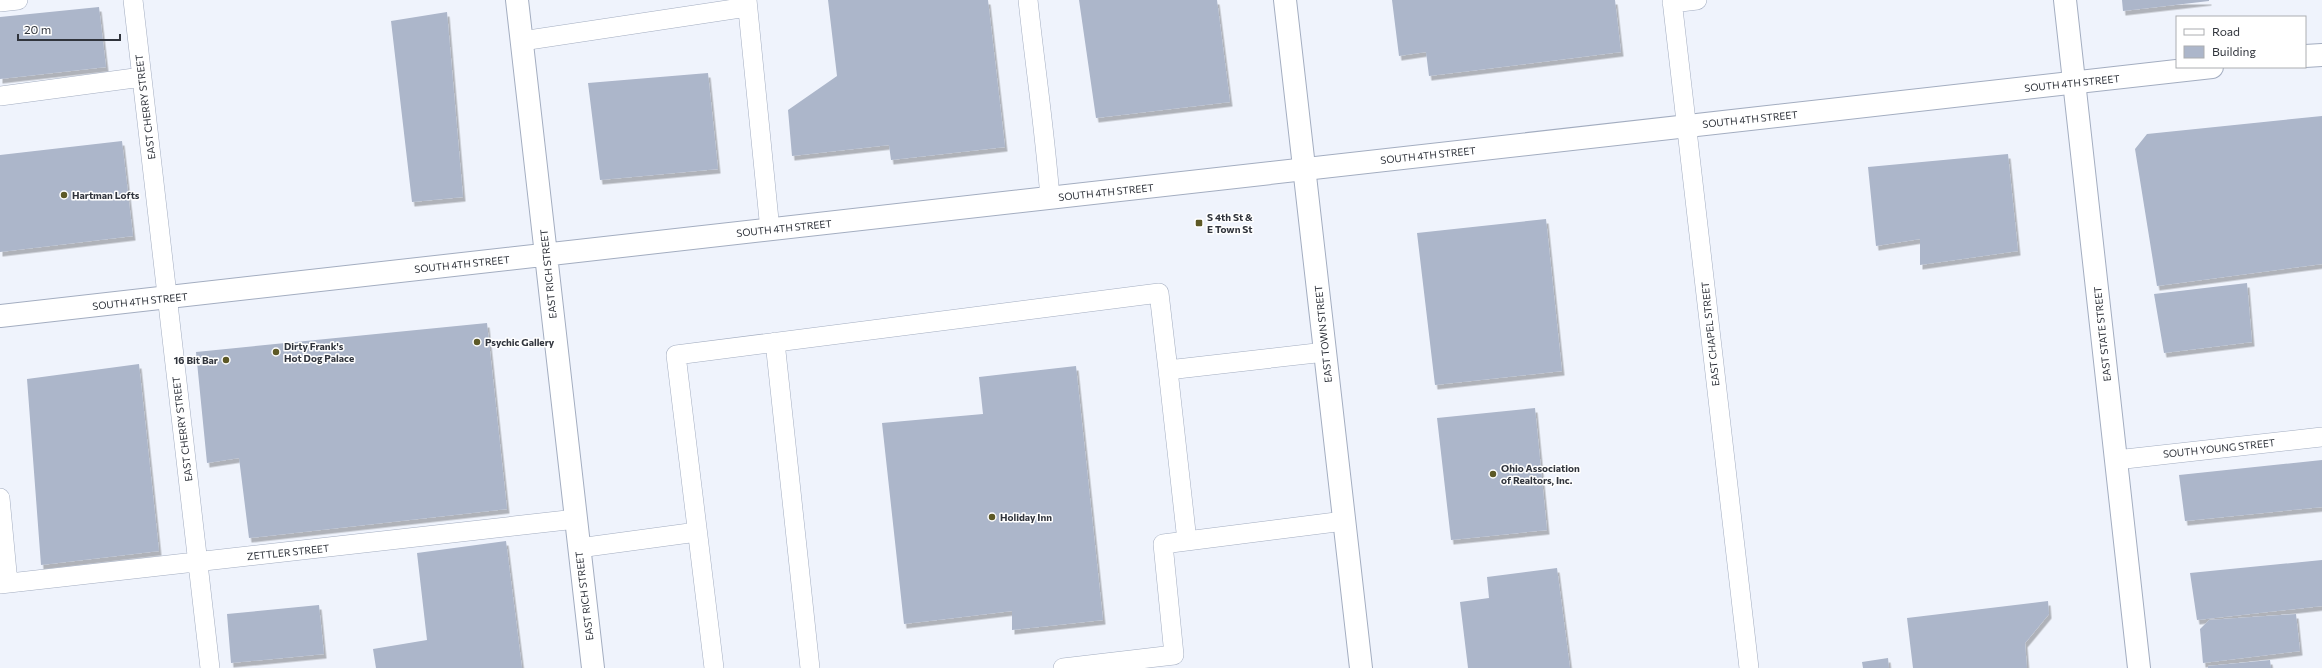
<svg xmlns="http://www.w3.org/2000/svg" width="2322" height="668" viewBox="0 0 2322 668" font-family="Commissioner,sans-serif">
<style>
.building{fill:#acb6ca;filter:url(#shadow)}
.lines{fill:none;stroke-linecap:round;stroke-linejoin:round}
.service-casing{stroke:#a3adc0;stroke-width:20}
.tertiary-casing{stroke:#a3adc0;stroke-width:24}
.primary-casing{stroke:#a3adc0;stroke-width:24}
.service{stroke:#fff;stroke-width:19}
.tertiary{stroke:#fff;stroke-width:22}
.primary{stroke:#fff;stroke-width:22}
.poi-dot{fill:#5d5926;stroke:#fff;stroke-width:1.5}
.labels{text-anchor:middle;stroke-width:3;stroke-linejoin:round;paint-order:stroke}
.street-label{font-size:10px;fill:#30343c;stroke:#fff}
.poi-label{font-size:10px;font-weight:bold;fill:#30343c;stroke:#fff;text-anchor:start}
</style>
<defs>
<filter id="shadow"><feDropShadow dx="2.5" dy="4.5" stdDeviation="0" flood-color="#0004"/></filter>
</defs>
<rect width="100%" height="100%" fill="#eff3fc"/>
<path class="building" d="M828 0H988L1005 147 891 160 889 145 792 156 788 110 837 76Z
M1079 0H1217L1230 102 1096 118Z
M1392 0H1615L1621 52 1429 76 1426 52 1399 56Z
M2122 0H2209V1L2123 11Z
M99 7 106 67 0 79V17Z
M447 12 463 197 412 202 391 21Z
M708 73 718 169 600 180 588 83Z
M2322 116V264L2157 286 2135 149 2147 134Z
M122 141 133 236 0 252V155Z
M2008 154 2018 251 1920 265V239L1876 246 1868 167Z
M1546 219 1562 371 1435 385 1417 233Z
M2247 283 2252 342 2164 353 2154 294Z
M487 323 507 509 249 538 239 458 207 463 196 352Z
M139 364 159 551 41 565 27 379Z
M1076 366 1103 620 1012 630V611L904 624 882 423 983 414 979 377Z
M1535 408 1547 530 1451 540 1437 418Z
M2322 460V507L2185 521 2179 475Z
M506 541 522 668H376L373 649 427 640 417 553Z
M2322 560V606L2197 620 2190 573Z
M1557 568 1570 668H1468L1460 602 1489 598 1487 577Z
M2048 601 2049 614 2025 643 2027 668H1913L1907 618Z
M319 605 324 654 231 663 227 614Z
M2296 614 2300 651 2203 663 2200 629 2209 620Z
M1888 658 1889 668H1863L1862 662Z
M2270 660 2271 668H2208V666Z"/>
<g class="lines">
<g class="service-casing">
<path id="service" d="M133 0 210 668
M747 0 770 230
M1028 0C1035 66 1045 132 1050 198
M1672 0 1749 668
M0 2 18 0
M1672 3 1697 0
M522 41 747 7
M0 96 142 77
M775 342 810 668
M1168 370 1187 541
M2116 460 2322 437
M0 498 8 583
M579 548 697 532
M0 584 576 519
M714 668 676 355 1159 293 1168 370 1325 352
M1063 668 1174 655 1163 544 1344 521"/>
</g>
<g class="tertiary-casing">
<path id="tertiary" d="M1285 0 1361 668
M2065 0 2139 668"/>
</g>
<g class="primary-casing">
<path id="primary" d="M517 0 593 668
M2305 56 2322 55
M0 316 2212 67"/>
</g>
<use href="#service" class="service"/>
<use href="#tertiary" class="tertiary"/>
<use href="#primary" class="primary"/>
</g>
<g class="poi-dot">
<circle cx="64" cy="195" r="4"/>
<rect x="1195" y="219" width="8" height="8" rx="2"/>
<circle cx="477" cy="342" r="4"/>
<circle cx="276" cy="352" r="4"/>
<circle cx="226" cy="360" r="4"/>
<circle cx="1493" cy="474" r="4"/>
<circle cx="992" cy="517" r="4"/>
</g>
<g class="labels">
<g class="street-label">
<text transform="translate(2072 83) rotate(-6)" y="4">SOUTH 4TH STREET</text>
<text transform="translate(145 107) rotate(-97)" y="4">EAST CHERRY STREET</text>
<text transform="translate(1750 119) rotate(-6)" y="4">SOUTH 4TH STREET</text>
<text transform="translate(1428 155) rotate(-6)" y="4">SOUTH 4TH STREET</text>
<text transform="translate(1106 192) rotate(-6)" y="4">SOUTH 4TH STREET</text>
<text transform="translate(784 228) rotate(-6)" y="4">SOUTH 4TH STREET</text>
<text transform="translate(462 264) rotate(-6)" y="4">SOUTH 4TH STREET</text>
<text transform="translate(548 274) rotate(-96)" y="4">EAST RICH STREET</text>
<text transform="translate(140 301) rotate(-6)" y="4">SOUTH 4TH STREET</text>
<text transform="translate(1323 334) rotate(-96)" y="4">EAST TOWN STREET</text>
<text transform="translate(1710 334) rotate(-96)" y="4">EAST CHAPEL STREET</text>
<text transform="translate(2102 334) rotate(-96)" y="4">EAST STATE STREET</text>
<text transform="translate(182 429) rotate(-97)" y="4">EAST CHERRY STREET</text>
<text transform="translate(2219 448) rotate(-6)" y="4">SOUTH YOUNG STREET</text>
<text transform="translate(288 552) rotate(-6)" y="4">ZETTLER STREET</text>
<text transform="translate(584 596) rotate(-97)" y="4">EAST RICH STREET</text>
</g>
<g class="poi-label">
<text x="72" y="199">Hartman Lofts</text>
<text x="1207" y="221">S 4th St &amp;<tspan x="1207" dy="12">E Town St</tspan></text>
<text x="485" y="346">Psychic Gallery</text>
<text x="284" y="350">Dirty Frank's<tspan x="284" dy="12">Hot Dog Palace</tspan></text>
<text x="218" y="364" text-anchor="end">16 Bit Bar</text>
<text x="1501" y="472">Ohio Association<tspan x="1501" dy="12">of Realtors, Inc.</tspan></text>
<text x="1000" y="521">Holiday Inn</text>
</g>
</g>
<rect x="2176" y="16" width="130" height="52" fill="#ffffff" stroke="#acaeb1"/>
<rect x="2184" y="29" width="20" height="6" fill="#ffffff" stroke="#acaeb1"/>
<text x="2212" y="36" font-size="12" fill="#30343c">Road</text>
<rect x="2184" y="46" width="20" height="12" fill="#acb6ca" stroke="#acaeb1"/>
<text x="2212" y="56" font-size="12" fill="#30343c">Building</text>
<path d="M18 34v6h102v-6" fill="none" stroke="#30343c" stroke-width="2"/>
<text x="24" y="34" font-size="12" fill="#30343c" stroke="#ffffff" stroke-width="3" paint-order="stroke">20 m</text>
</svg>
